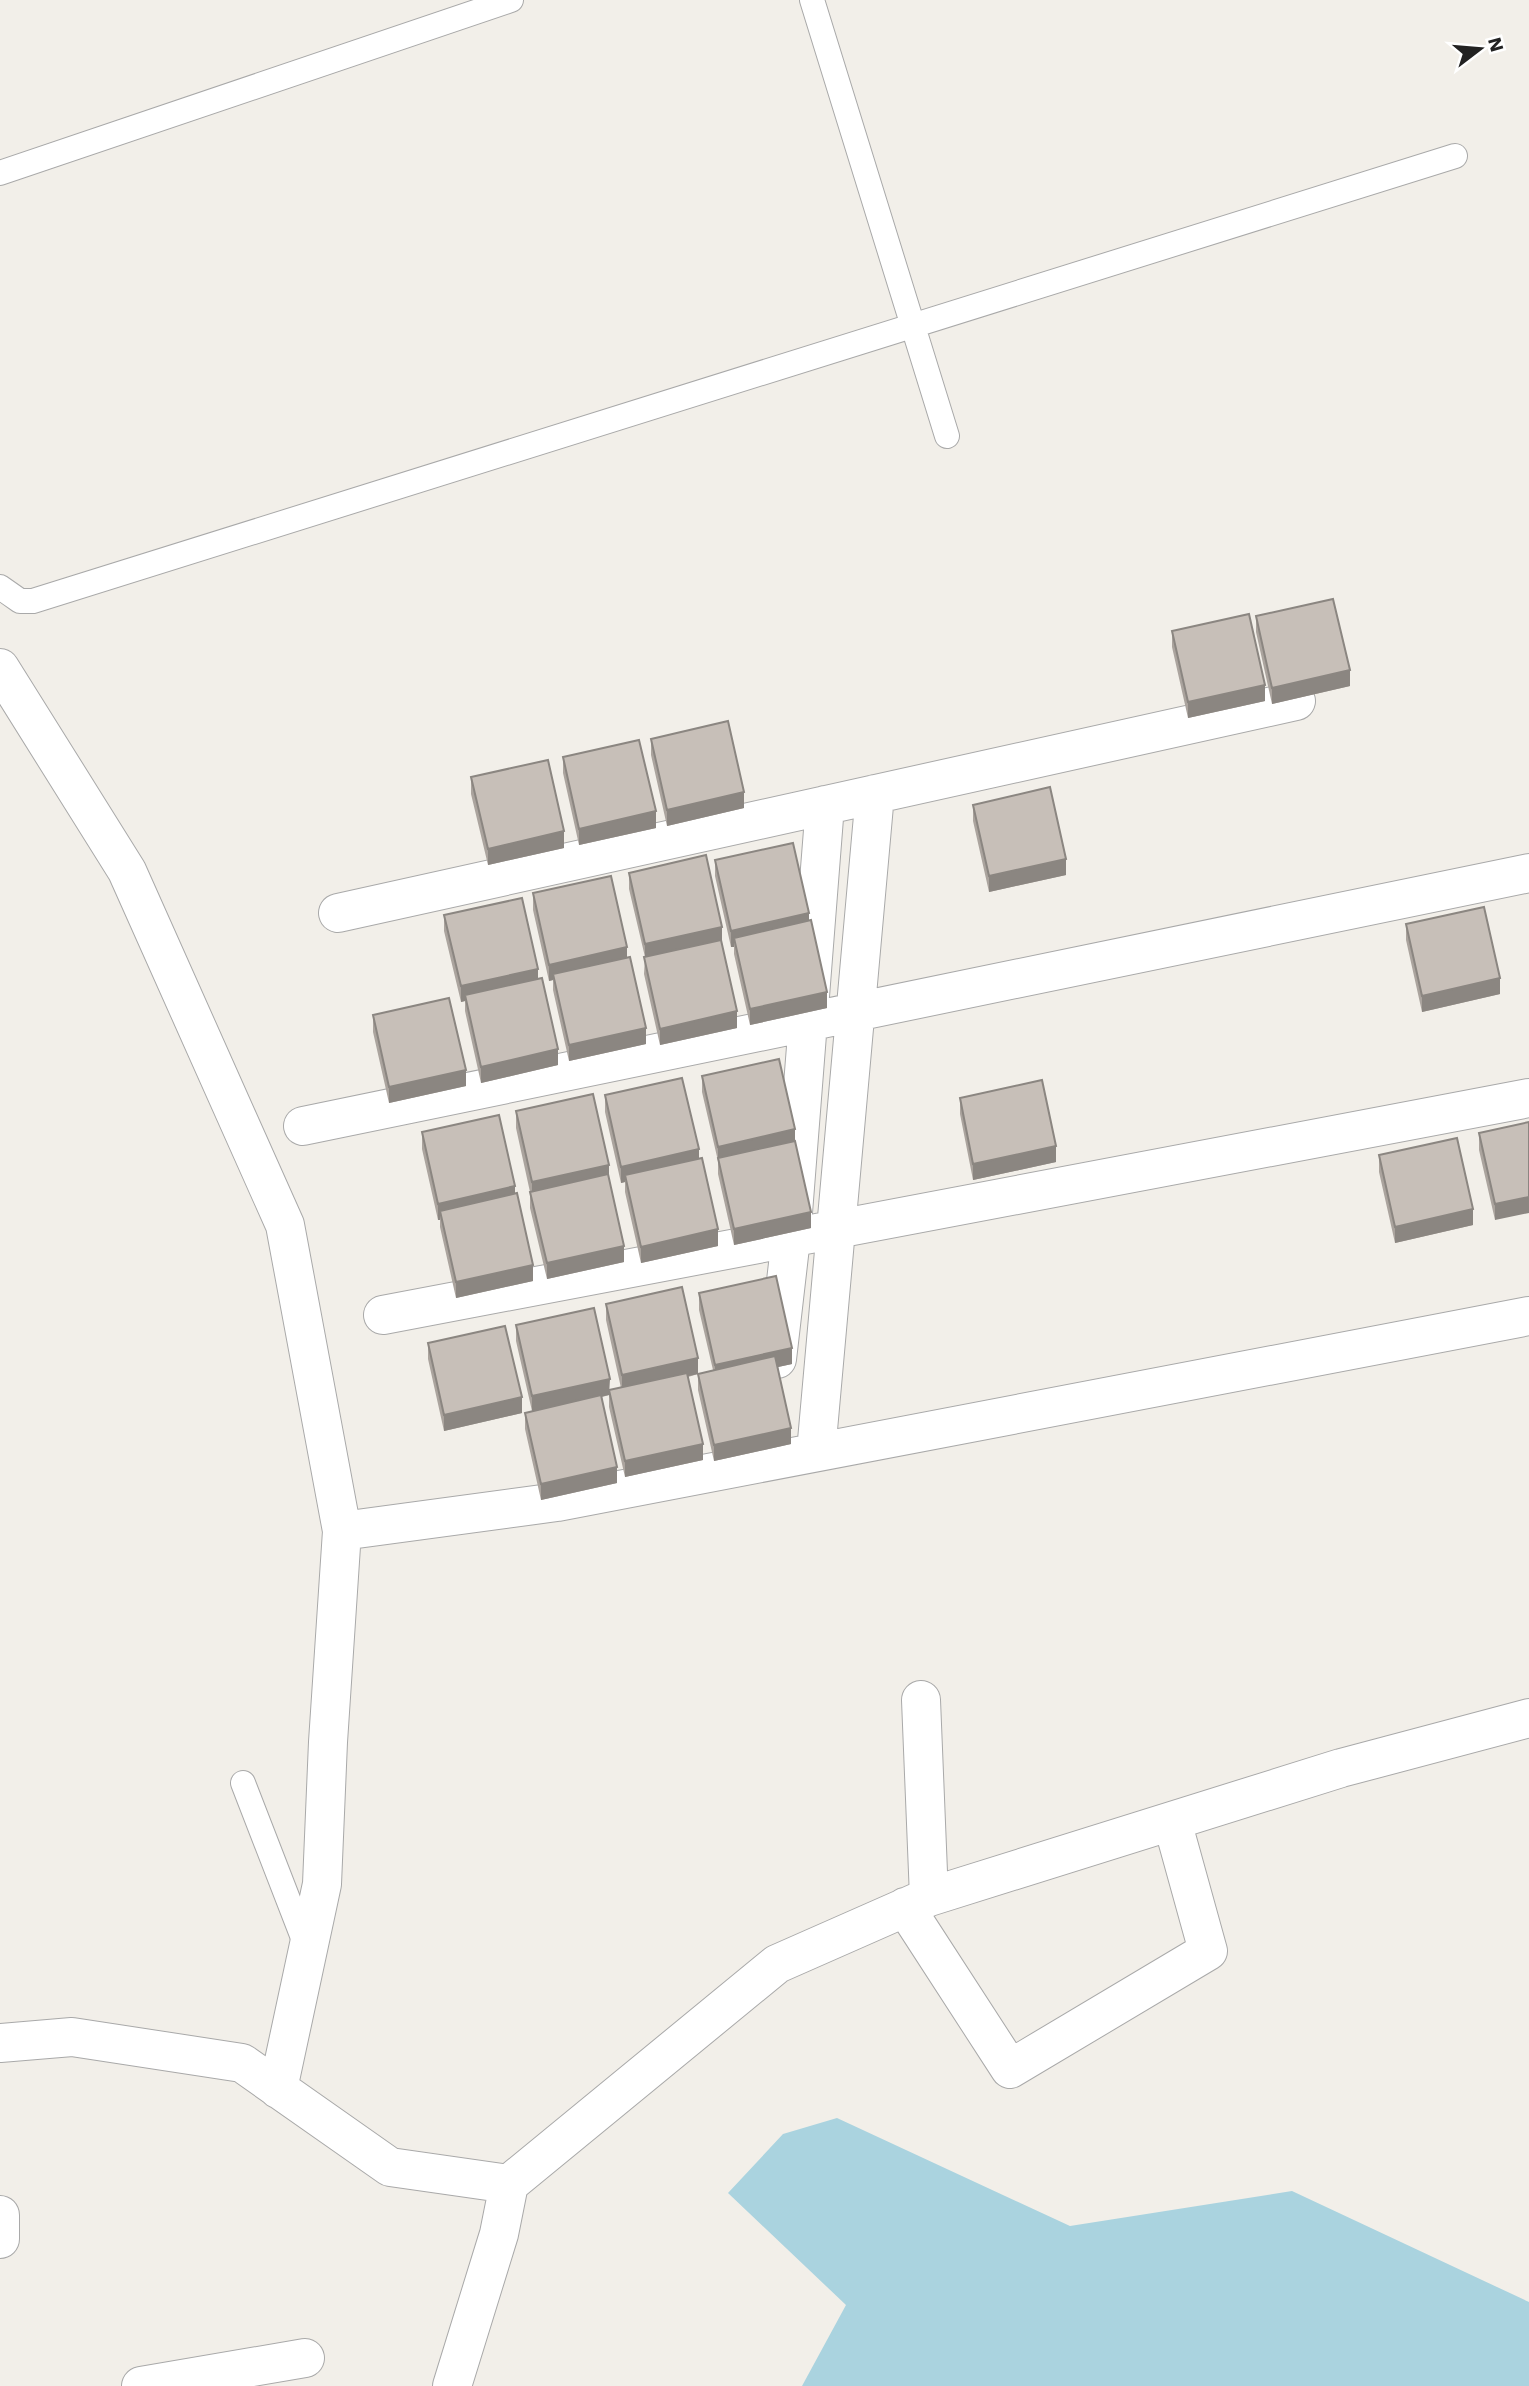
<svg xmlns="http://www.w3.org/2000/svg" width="1529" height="2386" viewBox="0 0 1529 2386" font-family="'Work Sans',sans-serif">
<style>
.water{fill:#aad3df}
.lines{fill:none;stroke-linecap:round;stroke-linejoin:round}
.lane-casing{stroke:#a9a9a9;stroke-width:26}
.street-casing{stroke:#a9a9a9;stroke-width:40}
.lane{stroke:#fff;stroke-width:24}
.street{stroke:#fff;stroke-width:38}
.wall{fill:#aba49e}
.shaded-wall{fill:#8b8681}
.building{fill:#c7bfb8;stroke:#8b8681;stroke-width:2}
</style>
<rect width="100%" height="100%" fill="#f2efe9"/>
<path class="water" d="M837 2118 1070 2226 1292 2191 1529 2302V2386H802L846 2305 728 2193 783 2134Z"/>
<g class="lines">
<g class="lane-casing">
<path id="lane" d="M812 0 947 436
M0 173 511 0
M0 587 20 601H33L1455 156
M243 1783 307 1948"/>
</g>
<g class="street-casing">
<path id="street" d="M0 668 127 871 285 1225 342 1531 328 1742 322 1884 278 2089
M338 913 1296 701
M303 1126 1529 873
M383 1315 1529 1098
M777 1359 791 1238 825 805
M816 1452 875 794
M342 1531 557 1502 1529 1316
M921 1700 929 1897
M905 1907 1010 2069 1208 1951 1172 1821
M0 2043 72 2037 242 2063 390 2167 509 2184 777 1964 929 1897 1341 1768 1529 1718
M0 2215V2239
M141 2386 305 2358
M452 2386 499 2234 509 2184"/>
</g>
<use href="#lane" class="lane"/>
<use href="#street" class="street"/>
</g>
<path class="wall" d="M1256 616 1350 686 1272 704 1256 632Z
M1172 631 1265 701 1188 718 1172 647Z
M651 739 744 808 667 826 651 755Z
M563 757 656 828 579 845 563 773Z
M471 777 564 848 488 865 471 794Z
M973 805 1066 875 989 892 973 821Z
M715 860 809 921 827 1008 750 1025 734 954V947H731L715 876Z
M629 873 722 943 737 1028 660 1045 644 974 645 957 629 889Z
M533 893 627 957 646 1044 569 1061 553 990V980L549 981 533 910Z
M444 915 538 979 558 1065 481 1083 465 1011V1001L461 1002 444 931Z
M1406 924 1500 994 1422 1012 1406 940Z
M373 1015 466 1086 389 1103 373 1032Z
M702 1076 795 1141 811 1228 734 1245 718 1174V1161L702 1092Z
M605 1095 699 1159 718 1246 641 1263 625 1192V1182L621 1183 605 1112Z
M960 1098 1056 1162 973 1180 960 1114Z
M516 1111 609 1179 624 1262 547 1279 530 1208V1192L516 1128Z
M1529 1122 1495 1220 1479 1150V1133Z
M422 1132 515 1194 533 1281 456 1298 440 1227V1220H438L422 1149Z
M1379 1155 1473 1225 1395 1243 1379 1172Z
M699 1293 792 1364 778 1367 791 1444 714 1461 698 1390V1374L688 1377 703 1460 625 1477 609 1407V1395L602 1397 617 1483 541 1500 525 1429V1413L532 1411 516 1341V1325L610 1390 621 1388 606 1320V1304L698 1374 713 1370 699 1310Z
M428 1343 522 1413 444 1431 428 1359Z"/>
<path class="shaded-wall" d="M1350 670V686L1272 704V688Z
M1265 685V701L1188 718V702Z
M744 792V808L667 826V810Z
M656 811V828L579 845V829Z
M564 831V848L488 865V849Z
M1066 859V875L989 892V876Z
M809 913V930L734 938V947H731V931Z
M722 927V943L645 960V944Z
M627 947V964L553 974V980L549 981V965Z
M538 969V985L465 995V1001L461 1002V986Z
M1500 978V994L1422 1012V996Z
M827 992V1008L750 1025V1009Z
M737 1011V1028L660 1045V1029Z
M646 1028V1044L569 1061V1045Z
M558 1049V1065L481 1083V1067Z
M466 1070V1086L389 1103V1087Z
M795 1129V1146L718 1160V1147Z
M1056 1146V1162L973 1180V1164Z
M699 1149V1166L625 1175V1182L621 1183V1167Z
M609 1165V1181L532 1198V1182Z
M515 1186V1203L440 1211V1220H438V1204Z
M1529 1197V1213L1495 1220V1204Z
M1473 1209V1225L1395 1243V1227Z
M811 1212V1228L734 1245V1229Z
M718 1229V1246L641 1263V1247Z
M624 1246V1262L547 1279V1263Z
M533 1265V1281L456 1298V1282Z
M792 1348V1364L715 1381V1365Z
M698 1358V1374L622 1391V1375Z
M610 1379 609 1395 532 1412V1396Z
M522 1397V1413L444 1431V1415Z
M791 1428V1444L714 1461V1445Z
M703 1444V1460L625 1477V1461Z
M617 1467V1483L541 1500V1484Z"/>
<path class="building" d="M1333 599 1350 670 1272 688 1256 616Z
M1249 614 1265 685 1188 702 1172 631Z
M728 721 744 792 667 810 651 739Z
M639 740 656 811 579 829 563 757Z
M548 760 564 831 488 849 471 777Z
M1050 787 1066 859 989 876 973 805Z
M793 843 809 913 731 931 715 860Z
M706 855 722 927 645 944 629 873Z
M611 876 627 947 549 965 533 893Z
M522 898 538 969 461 986 444 915Z
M1484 907 1500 978 1422 996 1406 924Z
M811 920 827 992 750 1009 734 938Z
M721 940 737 1011 660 1029 644 957Z
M630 957 646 1028 569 1045 553 974Z
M542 978 558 1049 481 1067 465 995Z
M449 998 466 1070 389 1087 373 1015Z
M779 1059 795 1129 718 1147 702 1076Z
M682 1078 699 1149 621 1167 605 1095Z
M1042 1080 1056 1146 973 1164 960 1098Z
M593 1094 609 1165 532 1182 516 1111Z
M499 1115 515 1186 438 1204 422 1132Z
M1529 1122V1197L1495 1204 1479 1133Z
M1457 1138 1473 1209 1395 1227 1379 1155Z
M795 1141 811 1212 734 1229 718 1158Z
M702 1158 718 1229 641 1247 625 1175Z
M608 1174 624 1246 547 1263 530 1192Z
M517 1193 533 1265 456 1282 440 1211Z
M776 1276 792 1348 715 1365 699 1293Z
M682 1287 698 1358 622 1375 606 1304Z
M594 1308 610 1379 532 1396 516 1325Z
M505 1326 522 1397 444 1415 428 1343Z
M775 1356 791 1428 714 1445 698 1374Z
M687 1373 703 1444 625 1461 609 1390Z
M601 1395 617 1467 541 1484 525 1413Z"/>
<g transform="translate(1480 49) rotate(74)" stroke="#ffffff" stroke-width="5" paint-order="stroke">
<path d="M0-5L12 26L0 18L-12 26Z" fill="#222222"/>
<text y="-10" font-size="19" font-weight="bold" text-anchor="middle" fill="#222222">N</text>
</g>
</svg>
